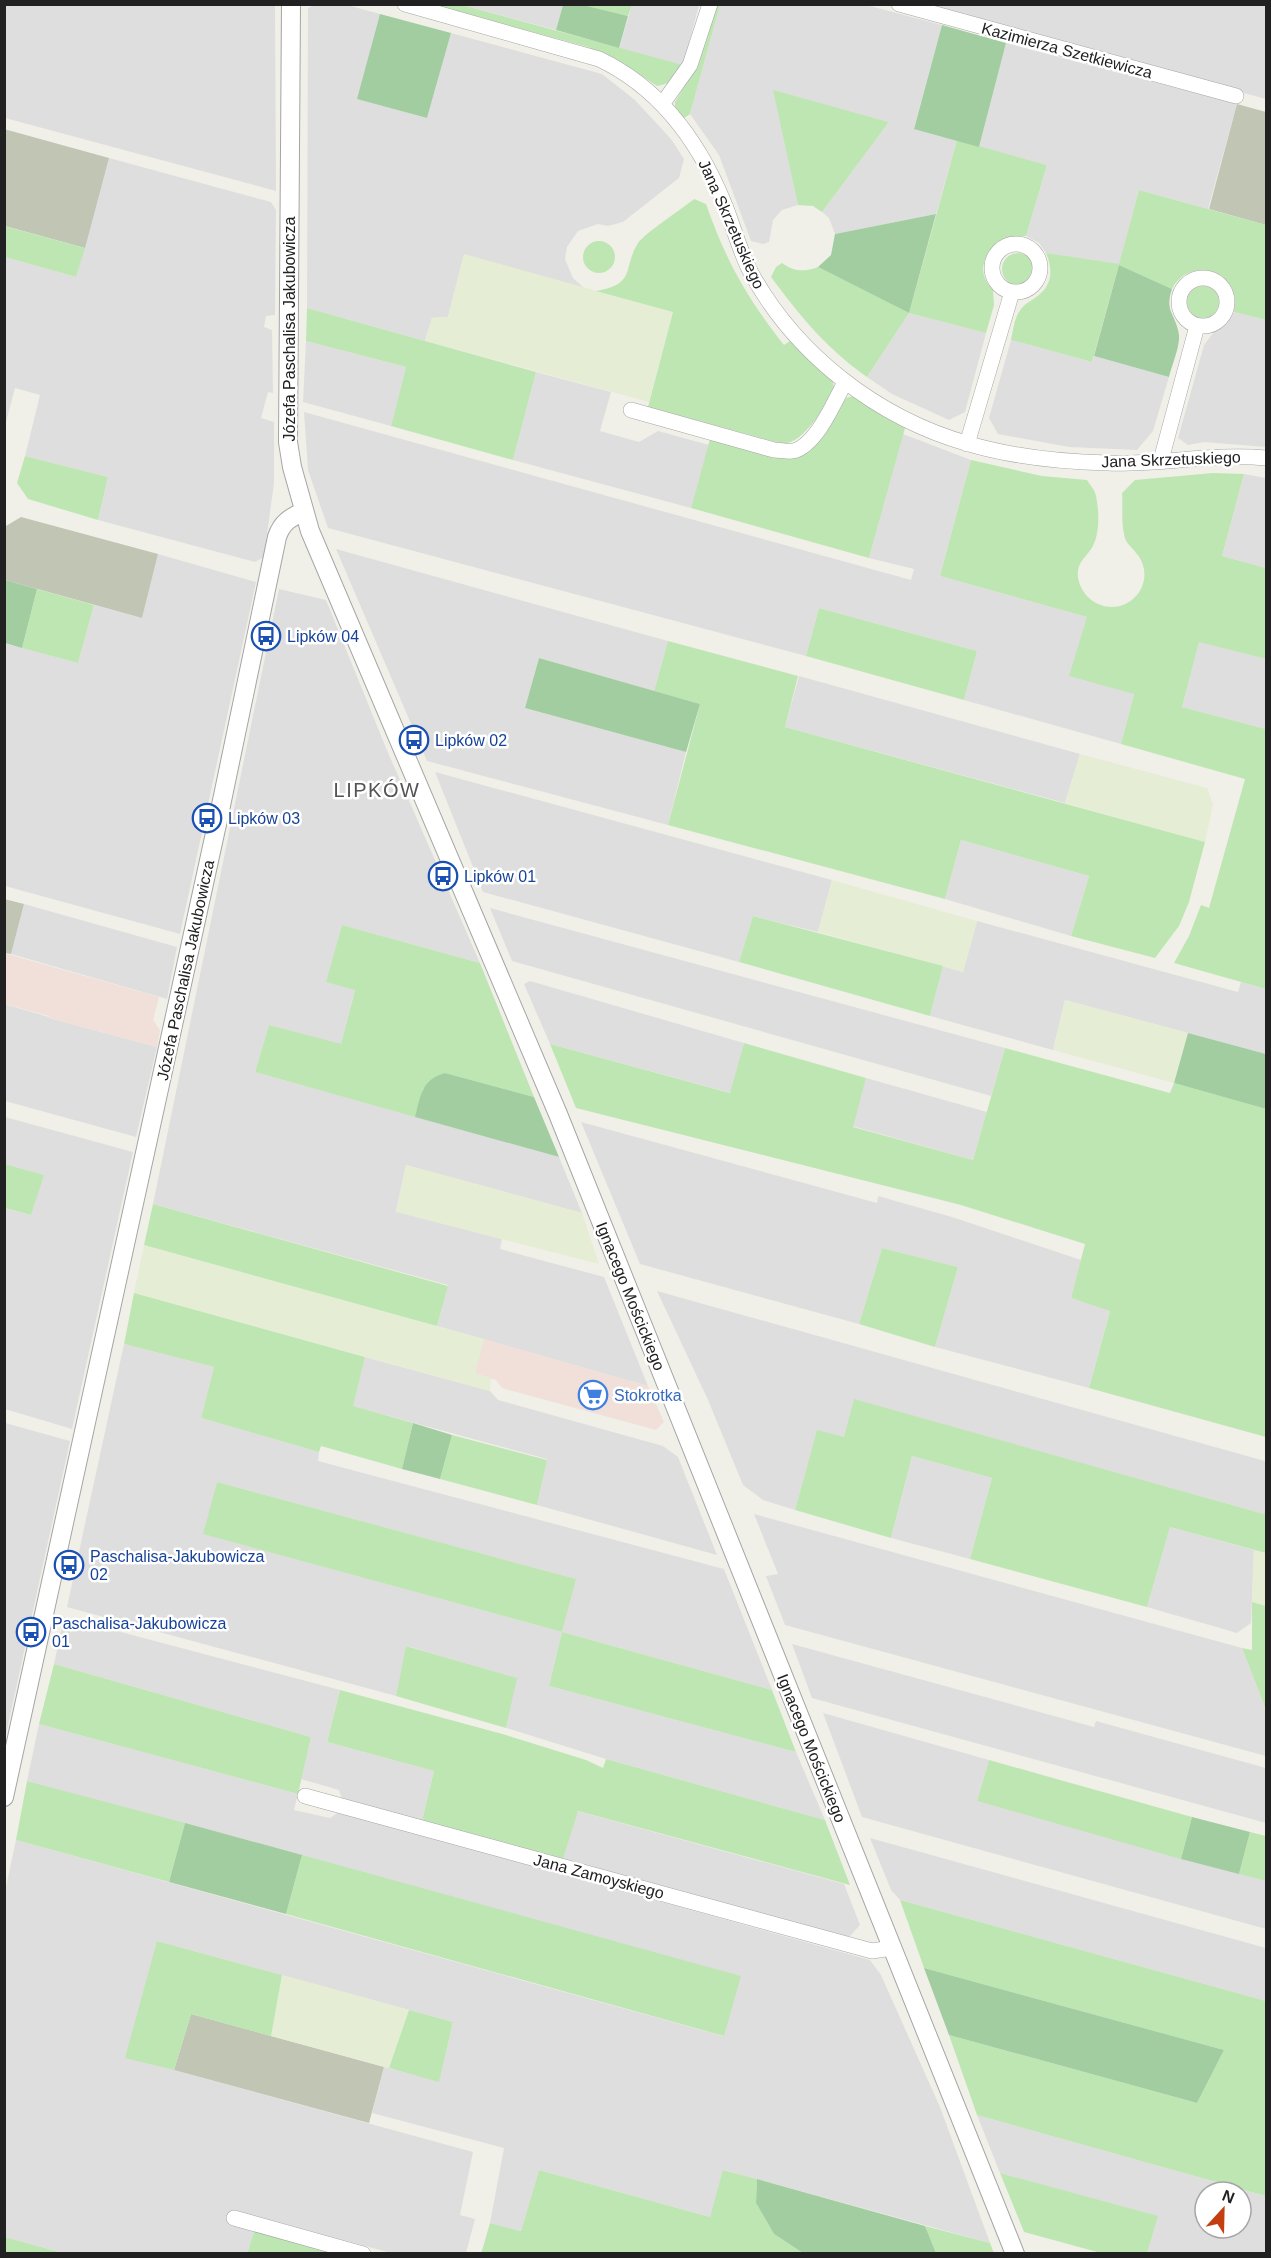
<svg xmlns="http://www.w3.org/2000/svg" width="1271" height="2258" viewBox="0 0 1271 2258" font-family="Arial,sans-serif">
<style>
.residential{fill:#dfdede;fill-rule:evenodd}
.commercial{fill:#f0e0d9}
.construction{fill:#c0c5b4}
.farmland{fill:#e5edd5}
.grass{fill:#bee6b2}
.forest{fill:#a1cda0}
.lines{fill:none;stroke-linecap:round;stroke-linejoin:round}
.minor-casing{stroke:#a5a5a5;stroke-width:16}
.tertiary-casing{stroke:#a5a5a5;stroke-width:20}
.minor{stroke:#fff;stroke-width:15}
.tertiary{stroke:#fff;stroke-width:18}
.labels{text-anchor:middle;stroke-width:5;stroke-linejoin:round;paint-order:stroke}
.street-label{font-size:16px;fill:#212121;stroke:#fff}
.transit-label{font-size:16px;fill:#164399;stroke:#fff;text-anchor:start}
.shop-label{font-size:16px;fill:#366cbe;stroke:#fff;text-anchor:start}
.quarter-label{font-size:20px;letter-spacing:1.5px;fill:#545454;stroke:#fff}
</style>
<rect width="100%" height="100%" fill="#f0f0e8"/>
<path class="residential" d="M4 5H275L276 191 5 118Z
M314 5H347L380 14 358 99 427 118 451 33 602 74 635 100 671 139 684 159 679 178 623 222 608 226 598 224 578 231 567 247 565 259 573 278 584 288 464 255 448 317 432 318 425 341 307 308 308 8Z
M462 5H563L556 30Z
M632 5H699L683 65 619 49Z
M720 5H866L942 25 914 128 957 140 936 214 835 234 829 218 822 212 889 122 774 91 798 205 782 210 773 220 769 242 763 244 751 241 719 155 690 114Z
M919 5H1266V99L1240 92Z
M1006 43 1237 104 1208 209 1139 190 1119 265 1046 253 1039 243 1026 236 1047 165 979 147Z
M109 158 271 202 276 210 275 315 266 316 264 327 272 330 273 393 268 392 261 418 274 422V483L264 557 255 562 98 520 108 477 25 456 40 395 15 388 5 426V257L76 277Z
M1234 312 1266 320V447L1204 442 1188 445 1178 438 1204 345 1213 333 1227 324Z
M909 313 986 333 965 412 949 420 892 394 867 377Z
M1011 340 1092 362 1094 356 1169 377 1153 431 1137 450 1069 447 998 434 989 418Z
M306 341 406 367 391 426 303 402Z
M536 372 611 392 600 431 639 442 658 431 709 445 691 508 513 460Z
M304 412 911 580 914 569 869 558 903 434 971 460 940 576 1087 617 1134 694 1121 744 964 700 977 651 819 608 806 656 328 528 308 470Z
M1244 474 1266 478V568L1222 556Z
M336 549 668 641 654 691 539 658 525 708 686 752 668 825 427 761Z
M158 554 256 582 180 934 5 886 4 643 78 663 94 605 142 618Z
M279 589 326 600 386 748 480 963 342 925 327 982 355 989 341 1045 269 1025 255 1072 559 1157 582 1213 406 1165 396 1211 502 1239 500 1249 604 1277 648 1386 437 1326 448 1285 153 1204Z
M1199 641 1266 659V729L1182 707Z
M799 676 1080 754 1065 803 785 727Z
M435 772 832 880 818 932 753 916 739 962 483 892Z
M961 840 1089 876 1071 936 945 899Z
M24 904 177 947 167 999 11 954Z
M490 908 1005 1048 991 1096 512 961Z
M977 921 1238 992 1241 982 1266 989V1054L1065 1000 1053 1050 930 1016 943 966 963 972Z
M530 981 744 1043 731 1093 550 1044 524 984Z
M4 1004 49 1017V1018L157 1047 136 1137 5 1101Z
M866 1078 987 1112 973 1160 852 1126Z
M5 1117 133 1152 72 1429 5 1409 4 1208 31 1215 43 1175 5 1164Z
M581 1122 877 1203 878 1196 952 1217 1081 1260 1071 1298 1110 1310 1089 1388 935 1347 958 1267 882 1248 859 1324 640 1264Z
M657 1291 1265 1461 1266 1464V1506L1264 1514 855 1400 844 1438 817 1431 795 1510 763 1500 743 1485 708 1400Z
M124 1344 214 1367 201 1418 319 1452 318 1461 724 1569 772 1690 562 1632 549 1686 796 1752 825 1820 606 1759 506 1728 516 1678 407 1646 396 1696 67 1607ZM217 1482 575 1579 562 1632 204 1534Z
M365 1357 490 1391 498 1400 663 1446 678 1457 717 1555 537 1505 547 1459 352 1406Z
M5 1423 70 1441 5 1739 4 1423Z
M912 1456 992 1478 970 1559 891 1538Z
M754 1514 1242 1648 1266 1710V1756L785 1625 766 1576 778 1574Z
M1170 1527 1254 1550 1251 1623 1237 1633 1147 1607Z
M64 1617 340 1690 327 1742 434 1771 422 1821 342 1799 339 1790 301 1779 311 1737 54 1664Z
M792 1644 1094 1727 1096 1721 1266 1768V1823L812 1698Z
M823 1713 989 1760 977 1801 1266 1881V1929L862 1817Z
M39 1724 298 1794 294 1810 330 1818 339 1812 870 1960 881 1975 940 2107 990 2243 724 2170 710 2217 539 2170 521 2231 490 2223 504 2148 372 2113 384 2067 439 2081 453 2022 157 1941 152 2064 473 2152 460 2215 475 2219 466 2253H391L234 2210 229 2224 254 2231 247 2253H63L5 2237 4 1896 16 1840 723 2036 740 1977 27 1781Z
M577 1811 844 1884 860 1925 849 1937 563 1859Z
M870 1838 1266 1948V2001L900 1900 891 1890Z
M977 2115 1266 2196V2253H1147L1157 2216 1000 2173ZM1205 2192H1241V2228H1205Z"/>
<path class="commercial" d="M4 953 159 997 153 1020 160 1030 157 1047 49 1018V1016L5 1004Z
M484 1339 648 1386 664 1422 656 1430 502 1388 496 1380 474 1374Z"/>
<path class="construction" d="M1237 104 1266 112V225L1209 209Z
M4 129 109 158 85 248 5 226Z
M21 517 158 554 142 618 5 580V531L6 526Z
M4 899 24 904 11 954 5 953Z
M191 2014 384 2067 369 2123 174 2070Z"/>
<path class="farmland" d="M464 254 673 312 649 402 425 341 432 318 448 317Z
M1080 754 1207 788 1213 804 1205 842 1065 803Z
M832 880 977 921 963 972 818 932Z
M1065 1000 1188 1033 1174 1083 1053 1050Z
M406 1165 582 1213 599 1264 396 1212Z
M144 1245 484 1339 475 1373 491 1378 490 1391 134 1293Z
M1254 1550 1266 1553V1606L1252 1602Z
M282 1975 409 2010 389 2068 271 2036Z"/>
<path class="grass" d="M434 5H462L683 65C677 77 671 84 657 86L623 64 588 47Z
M583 5H632L628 16Z
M713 5H720L690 114 683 119 675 109V102L694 71Z
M773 90 889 122 822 212 813 206 798 205Z
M957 140 1047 165 1026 236C995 234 968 265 993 290L994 305 986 333 909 313 867 377C828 350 799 315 771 277L776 267 782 263C794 272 805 272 818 267L909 313Z
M1139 190 1266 225V320L1234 312C1235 302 1236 293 1230 285 1216 263 1183 266 1172 289L1119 265 1092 362 1011 340C1013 331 1014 320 1019 312 1026 301 1033 301 1041 293 1053 282 1052 267 1046 253L1119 264Z
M694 199 706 204C726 261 747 298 784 345L790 341 832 379 834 387C826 406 805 442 783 444L648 407 673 312 596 291C637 284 622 269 638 243 644 234 683 208 694 199Z
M4 226 85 248 76 277 5 257Z
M583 257a16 16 0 1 1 32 0a16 16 0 1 1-32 0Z
M1002 269a16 16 0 1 1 32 0a16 16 0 1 1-32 0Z
M1187 302a16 16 0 1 1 32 0a16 16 0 1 1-32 0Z
M307 308 536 372 513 460 391 426 406 367 306 341Z
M853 396 905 428 869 558 691 508 710 439 775 457 820 437 846 398Z
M25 456 108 477 98 520 28 499 17 483Z
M971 460 1042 476 1087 480C1090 485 1095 490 1096 496 1099 510 1100 532 1093 546 1087 557 1076 562 1078 577 1082 604 1114 617 1134 598 1147 586 1148 566 1136 553 1131 546 1125 543 1124 534 1121 521 1123 506 1122 493L1135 480 1213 473 1244 474 1222 556 1266 568V659L1199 642 1182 707 1266 729V989L1174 963 1189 936 1201 905 1209 908 1245 779 1121 744 1134 694 1069 676 1087 617 940 576Z
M37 589 94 605 78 663 22 648Z
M819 608 977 651 964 700 806 656Z
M668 641 798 676 785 727 1205 842 1189 902 1179 926 1155 958 1071 936 1089 876 961 840 945 899 668 825 700 704 654 691Z
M753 916 943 966 930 1016 739 962Z
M342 925 480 963 534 1097 445 1073 423 1089 415 1117 255 1072 269 1025 341 1044 355 990 326 982Z
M744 1043 866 1078 853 1127 973 1160 1005 1048 1170 1093 1174 1083 1266 1109V1437L1089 1388 1110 1311 1071 1298 1085 1244 961 1205 576 1108 550 1044 730 1093Z
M5 1164 44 1175 31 1215 5 1208Z
M153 1204 448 1286 437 1326 144 1245Z
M882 1248 958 1267 935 1347 859 1324Z
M134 1293 365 1357 353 1406 413 1423 402 1469 321 1446 319 1452 201 1418 214 1367 124 1344Z
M854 1399 1264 1514 1266 1506V1553L1170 1527 1147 1607 970 1559 992 1478 912 1456 891 1538 795 1510 817 1430 844 1437Z
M452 1435 547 1460 537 1505 440 1479Z
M217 1482 576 1579 562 1632 772 1690 796 1752 549 1686 562 1632 203 1534Z
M1252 1602 1266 1606V1710L1242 1648 1252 1650Z
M406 1646 517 1678 506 1728 396 1696Z
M54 1664 311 1737 298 1794 39 1724Z
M340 1690 506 1735 586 1760 603 1768 606 1759 825 1820 850 1885 578 1811 563 1859 422 1821 434 1771 327 1742Z
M989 1760 1192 1817 1181 1859 977 1801Z
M27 1781 185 1823 169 1882 16 1840Z
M1250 1832 1266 1836V1881L1239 1874Z
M302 1855 741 1976 724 2036 286 1914Z
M900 1900 1266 2001V2196L977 2115 949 2035 1197 2103 1224 2050 924 1968Z
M157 1941 282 1975 271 2036 191 2014 174 2070 125 2058Z
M409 2010 453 2022 439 2082 389 2068Z
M539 2170 710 2217 723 2170 757 2179 756 2203 774 2234 803 2253 481 2254 490 2223 521 2231Z
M1000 2173 1158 2216 1147 2253H1101L1024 2232Z
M925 2226 990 2243 994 2253H936Z
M254 2231 336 2254H247Z
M4 2237H5L63 2253H5Z"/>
<path class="forest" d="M563 5H583L628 16 619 48 556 30Z
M380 14 451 33 427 118 357 99Z
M942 25 1006 43 979 147 914 129Z
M936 214 909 313 818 267 831 255 835 234Z
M1119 265 1172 289C1164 312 1176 314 1179 335 1180 347 1172 364 1169 377L1094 356Z
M5 580 37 589 22 648 5 643Z
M539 658 700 704 686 752 525 708Z
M1188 1033 1266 1054V1109L1174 1083Z
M445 1073 534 1097 559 1157 415 1117C421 1095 421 1080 445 1073Z
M413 1423 452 1435 440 1479 402 1469Z
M1192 1817 1250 1832 1239 1874 1181 1859Z
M185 1823 302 1855 286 1914 169 1882Z
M924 1968 1224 2050 1197 2103 949 2035Z
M757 2179 925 2226 936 2253H803L774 2234 756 2203Z"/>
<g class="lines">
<g class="minor-casing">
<path id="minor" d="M405 4 599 59C660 88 699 142 724 203 733 225 739 249 750 271 795 354 877 418 969 444 1014 457 1061 462 1108 463 1161 465 1213 453 1266 458
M899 4 1236 96
M663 103 690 65 710 4
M992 268a24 24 0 1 1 48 0a24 24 0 1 1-48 0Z
M1179 302a24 24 0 1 1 48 0a24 24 0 1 1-48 0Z
M631 410 774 450C780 450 788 452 793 451 816 446 835 401 845 382
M967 444 1012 292
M1161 460 1197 326
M305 1796 872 1951 892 1948
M234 2218 363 2254"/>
</g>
<g class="tertiary-casing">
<path id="tertiary" d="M291 4 288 442 292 467 310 531 558 1114 1015 2254
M4 1797 219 815 277 537C282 522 290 518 304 511"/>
</g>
<use href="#minor" class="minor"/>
<use href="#tertiary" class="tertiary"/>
</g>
<defs>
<g id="bus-ring" transform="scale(1.5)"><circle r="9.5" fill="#fff" stroke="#1a4fb4" stroke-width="1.5"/><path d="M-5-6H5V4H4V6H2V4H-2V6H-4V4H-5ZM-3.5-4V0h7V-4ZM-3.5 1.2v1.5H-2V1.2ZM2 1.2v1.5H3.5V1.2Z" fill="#1a4fb4"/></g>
<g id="supermarket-ring" transform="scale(1.5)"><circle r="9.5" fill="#fff" stroke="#3f7fe0" stroke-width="1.5"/><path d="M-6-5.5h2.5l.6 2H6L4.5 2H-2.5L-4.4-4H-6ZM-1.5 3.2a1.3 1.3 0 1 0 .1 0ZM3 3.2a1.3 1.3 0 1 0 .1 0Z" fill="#3f7fe0"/></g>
</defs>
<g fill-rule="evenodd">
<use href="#bus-ring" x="266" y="636"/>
<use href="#bus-ring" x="414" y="740"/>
<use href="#bus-ring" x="207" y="818"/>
<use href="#bus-ring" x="443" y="876"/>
<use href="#supermarket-ring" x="593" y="1395"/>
<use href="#bus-ring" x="69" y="1565"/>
<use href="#bus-ring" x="31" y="1632"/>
</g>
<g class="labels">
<g class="street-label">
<text transform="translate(1067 50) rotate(15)" y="6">Kazimierza Szetkiewicza</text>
<text transform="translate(732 224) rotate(66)" y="6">Jana Skrzetuskiego</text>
<text transform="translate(289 329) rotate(-90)" y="6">Józefa Paschalisa Jakubowicza</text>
<text transform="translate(1171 459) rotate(-2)" y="6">Jana Skrzetuskiego</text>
<text transform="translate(185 970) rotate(-78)" y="6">Józefa Paschalisa Jakubowicza</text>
<text transform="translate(631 1296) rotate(68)" y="6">Ignacego Mościckiego</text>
<text transform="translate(812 1748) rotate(68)" y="6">Ignacego Mościckiego</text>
<text transform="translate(599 1876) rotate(15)" y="6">Jana Zamoyskiego</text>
</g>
<g class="transit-label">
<text x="287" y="642">Lipków 04</text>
<text x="435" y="746">Lipków 02</text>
<text x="228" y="824">Lipków 03</text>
<text x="464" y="882">Lipków 01</text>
<text x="90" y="1562">Paschalisa-Jakubowicza<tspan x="90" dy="18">02</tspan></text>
<text x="52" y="1629">Paschalisa-Jakubowicza<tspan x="52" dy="18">01</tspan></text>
</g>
<g class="shop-label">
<text x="614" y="1401">Stokrotka</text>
</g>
<g class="quarter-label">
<text x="377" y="797">LIPKÓW</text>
</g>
</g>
<rect width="1271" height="2258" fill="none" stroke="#212121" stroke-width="12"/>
<g transform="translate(1223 2210) rotate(22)"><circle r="28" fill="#ffffff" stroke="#a6a6a6" stroke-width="1.5"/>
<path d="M0-4.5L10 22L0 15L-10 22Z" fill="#c33f0f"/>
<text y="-9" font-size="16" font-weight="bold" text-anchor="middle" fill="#212121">N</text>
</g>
</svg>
